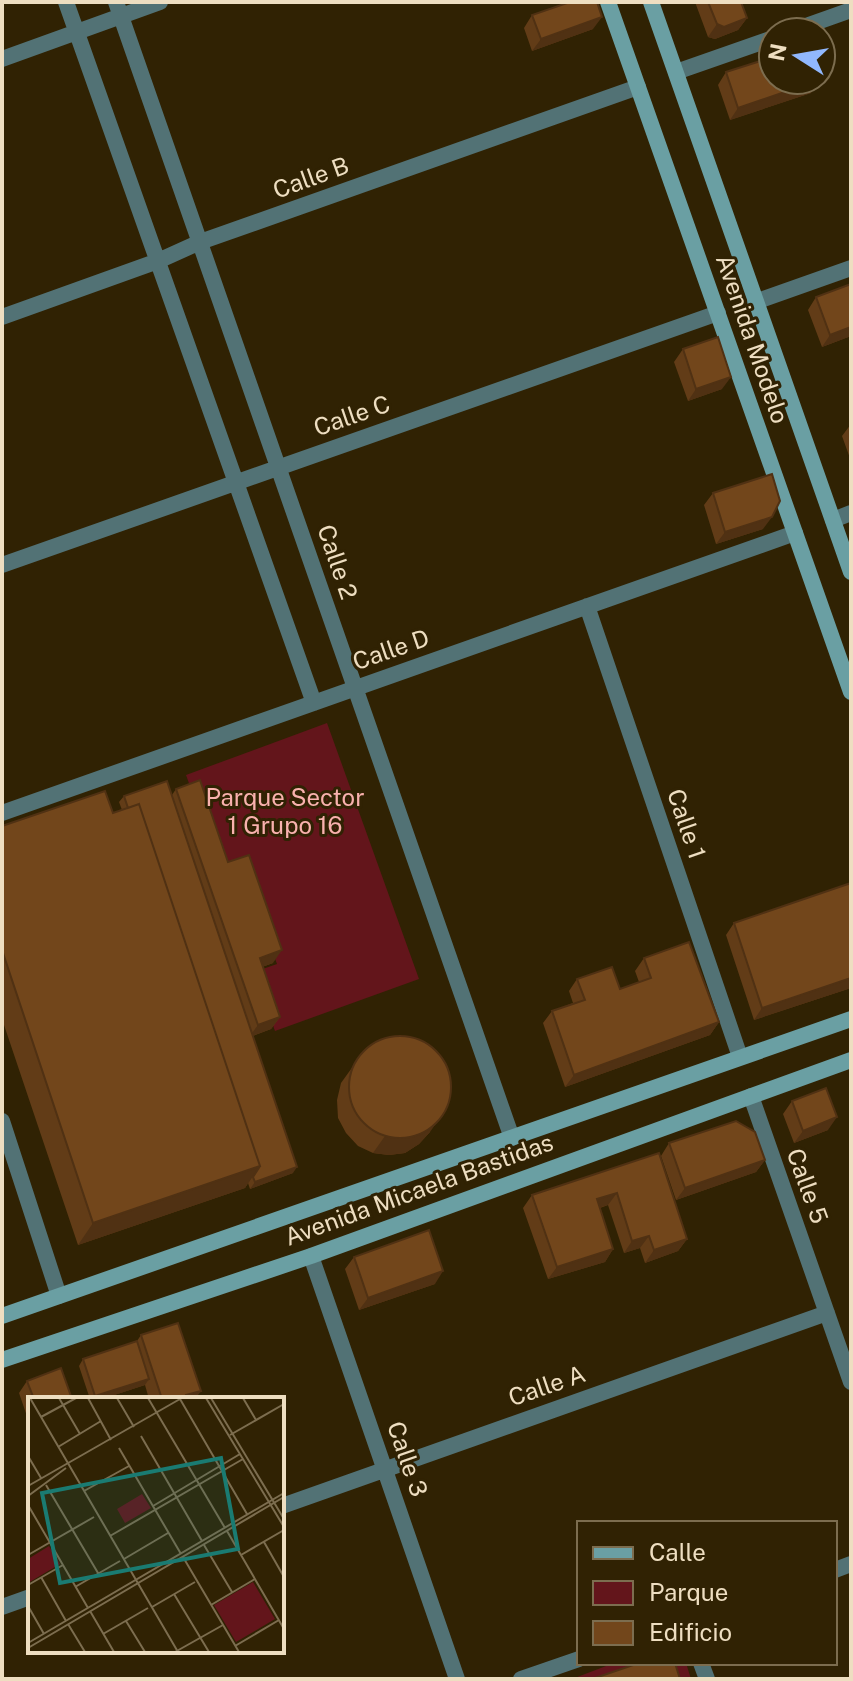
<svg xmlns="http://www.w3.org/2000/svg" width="853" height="1681" viewBox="0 0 853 1681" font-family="'Public Sans',sans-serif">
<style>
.green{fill:#63151b}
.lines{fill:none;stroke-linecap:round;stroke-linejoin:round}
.street{stroke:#527275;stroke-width:16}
.secondary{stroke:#6a9fa3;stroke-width:16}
.wall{fill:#623c17}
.shaded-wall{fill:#503113}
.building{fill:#72461b;stroke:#503113;stroke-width:2}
.labels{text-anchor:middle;stroke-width:6;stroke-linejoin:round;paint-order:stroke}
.street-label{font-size:24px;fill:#eedec1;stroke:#302203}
.park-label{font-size:24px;fill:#f9b1ae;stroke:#302203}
.inset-road{fill:none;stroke:#7c6d4f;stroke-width:2}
.view{fill:#1a7b72;fill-opacity:0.15;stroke:#1a7b72;stroke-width:4}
.inset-edge{fill:none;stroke:#eedec1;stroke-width:4}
</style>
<rect width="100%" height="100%" fill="#302203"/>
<path class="green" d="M327 723 419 979 275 1031 254 972 277 964 241 865 221 872 186 775Z
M614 1663H686L691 1679H572Z"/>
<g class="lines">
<path class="street" d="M66 2 314 703
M116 2 512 1138
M789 32 851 10
M2 59 160 2
M676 72 773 38
M755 302 851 268
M2 317 158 261 200 242 638 87
M833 520 851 513
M2 565 718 313
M587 606 740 1057
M2 813 795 533
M751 1096 851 1382
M2 1121 59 1296
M311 1256 457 1679
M282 1506 827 1313
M835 1570 851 1564
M2 1607 30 1597
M701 1663 707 1679
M521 1679 579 1659"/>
<path class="secondary" d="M608 2 851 692
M651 2 851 572
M2 1316 851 1019
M2 1360 311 1256 851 1060"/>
</g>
<path class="wall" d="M695 2H741L747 18 738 30 715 39 708 37Z
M532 15 593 29 532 51 524 28Z
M726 72 811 93 730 120 718 85Z
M816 297 851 336 822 347 808 310Z
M683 349 722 389 688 401 674 362Z
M851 424V461L842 436Z
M713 493 763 529 716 544 704 505Z
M176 789 228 862 273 963 262 967 280 1017 271 1029 253 1036 293 1173 250 1189 248 1183 245 1188 78 1245 2 1019V826L113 813 122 810 119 802 124 796 172 795Z
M851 883V988L754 1020 726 935 734 923Z
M644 958 719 1022 710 1035 565 1087 543 1023 552 1011 573 1003 569 991 577 979 620 989 639 982 635 971Z
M364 1051 430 1132 419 1144 405 1153 389 1155 373 1153 358 1146 346 1133 338 1118 337 1100 341 1083Z
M792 1101 828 1130 794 1143 783 1114Z
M669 1143 765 1160 756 1172 676 1200 661 1156Z
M659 1153 687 1239 678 1251 645 1263 640 1248 624 1253 608 1205 600 1208 613 1249 605 1262 548 1279 523 1208 532 1195Z
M354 1257 435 1284 359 1310 345 1269Z
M141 1335 195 1399H149L145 1385 102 1399H90L79 1366 83 1359 137 1341Z
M27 1381 72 1399H30V1425L19 1393Z"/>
<path class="shaded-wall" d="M602 17 593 29 532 51 541 39Z
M747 18 738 30 715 39 708 37 717 24Z
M820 80 811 93 730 120 738 108Z
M851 327V336L822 347 830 335Z
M731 377 722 389 688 401 696 389Z
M772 517 763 529 716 544 725 532Z
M282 950 273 963 251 971 260 958Z
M851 978V988L754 1020 762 1008Z
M280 1017 271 1029 249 1037 258 1025Z
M719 1022 710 1035 565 1087 574 1075Z
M442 1115 430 1132 419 1144 405 1153 389 1155 373 1153 385 1136Z
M837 1117 828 1130 794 1143 803 1131Z
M765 1160 756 1172 676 1200 685 1188Z
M260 1166 245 1188 78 1245 93 1223Z
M297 1167 293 1173 250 1189 255 1182Z
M617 1193 608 1205 588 1211 597 1199Z
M649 1236 640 1248 624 1253 632 1241Z
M687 1239 678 1251 645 1263 654 1250Z
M613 1249 605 1262 548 1279 557 1267Z
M443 1271 435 1284 359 1310 368 1298Z
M149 1379 145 1385 102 1399H93L95 1396Z
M201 1391 195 1399H184L186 1395Z"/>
<path class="building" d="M570 2H597L602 17 541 39 532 15Z
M708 2H741L747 18 724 27 717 24Z
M773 57V80H820L738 108 726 72Z
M851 284V327L830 335 816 297Z
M718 337 731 377 696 389 683 349Z
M772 474 780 501 772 517 725 532 713 493Z
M200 780 228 862 249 855 282 950 260 958 280 1017 258 1025 176 789Z
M167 781 297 1167 255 1182 253 1177 260 1166 139 804 128 808 124 796Z
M105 791 113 813 139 804 260 1166 93 1223 2 950V826Z
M851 883V978L762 1008 734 923Z
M689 942 719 1022 574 1075 552 1011 585 1000 577 979 612 967 620 989 651 978 644 958Z
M349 1087a51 51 0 1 1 102 0a51 51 0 1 1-102 0Z
M826 1088 837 1117 803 1131 792 1101Z
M736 1121 755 1132 765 1160 685 1188 669 1143Z
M659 1153 687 1239 654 1250 649 1236 632 1241 617 1193 597 1199 613 1249 557 1267 532 1195Z
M429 1230 443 1271 368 1298 354 1257Z
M178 1323 201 1391 186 1395 187 1399H162L141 1335Z
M137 1341 149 1379 95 1396 83 1359Z
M61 1368 72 1399H34L27 1381Z
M639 1663H675L680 1679H592Z"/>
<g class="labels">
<g class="street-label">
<text transform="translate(311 178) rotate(-20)" y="8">Calle B</text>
<text transform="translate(752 339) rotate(71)" y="8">Avenida Modelo</text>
<text transform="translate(352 416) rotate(-19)" y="8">Calle C</text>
<text transform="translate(337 562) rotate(71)" y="8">Calle 2</text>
<text transform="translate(391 650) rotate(-19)" y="8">Calle D</text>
<text transform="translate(686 824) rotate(71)" y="8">Calle 1</text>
<text transform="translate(807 1186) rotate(70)" y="8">Calle 5</text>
<text transform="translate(419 1190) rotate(-20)" y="8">Avenida Micaela Bastidas</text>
<text transform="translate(547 1386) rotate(-19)" y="8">Calle A</text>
<text transform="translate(407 1459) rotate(71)" y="8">Calle 3</text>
</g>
<g class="park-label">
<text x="285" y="806">Parque Sector<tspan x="285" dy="28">1 Grupo 16</tspan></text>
</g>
</g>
<g transform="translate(28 1397)">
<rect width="256" height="256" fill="#302203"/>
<path d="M114 97 123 111 97 126 89 112ZM21 149 32 167 0 186V162ZM225 185 247 222 208 245 186 208Z" fill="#63151b"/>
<path class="inset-road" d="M2 1 150 255M31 1 52 37M60 1 83 43M89 1 106 30M120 1 197 131M178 1 256 130M183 1 256 122M215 1 228 23M152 2 219 117M13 20 48 1M202 38 256 7M113 39 174 144M30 50 73 24M91 51 153 157M0 59 13 81M18 88 70 176M0 89 152 2M56 94 101 69M0 99 38 71M0 108 60 211M125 109 212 57M199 134 256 232M82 139 215 62M236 145 256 180M176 148 204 195M0 158 66 120M213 158 256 133M155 160 211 255M96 162 140 136M13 180 38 224M0 188 35 168M47 190 92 164M146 197 181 255M183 208 227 182M0 209 16 237M124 210 167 185M62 214 86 255M98 224 117 255M40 227 57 255M75 237 120 211M0 246 256 96M207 249 251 223M0 251 256 100M147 255 195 228"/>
<path class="view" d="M193 61 210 152 32 186 14 96Z"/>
<rect width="256" height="256" class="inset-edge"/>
</g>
<rect width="853" height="1681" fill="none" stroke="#eedec1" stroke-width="8"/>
<rect x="577" y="1521" width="260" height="144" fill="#302203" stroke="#7c6d4f" stroke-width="2"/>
<rect x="593" y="1547" width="40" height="12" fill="#6a9fa3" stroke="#7c6d4f" stroke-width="2"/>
<text x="649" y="1561" font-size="24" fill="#eedec1">Calle</text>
<rect x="593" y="1581" width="40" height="24" fill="#63151b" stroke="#7c6d4f" stroke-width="2"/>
<text x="649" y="1601" font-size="24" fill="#eedec1">Parque</text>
<rect x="593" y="1621" width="40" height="24" fill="#72461b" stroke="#7c6d4f" stroke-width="2"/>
<text x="649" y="1641" font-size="24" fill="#eedec1">Edificio</text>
<g transform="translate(797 56) rotate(281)"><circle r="38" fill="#302203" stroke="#7c6d4f" stroke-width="2"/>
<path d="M0-6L14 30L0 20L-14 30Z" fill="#91b8fd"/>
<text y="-12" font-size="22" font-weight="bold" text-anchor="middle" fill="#eedec1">N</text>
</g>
</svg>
